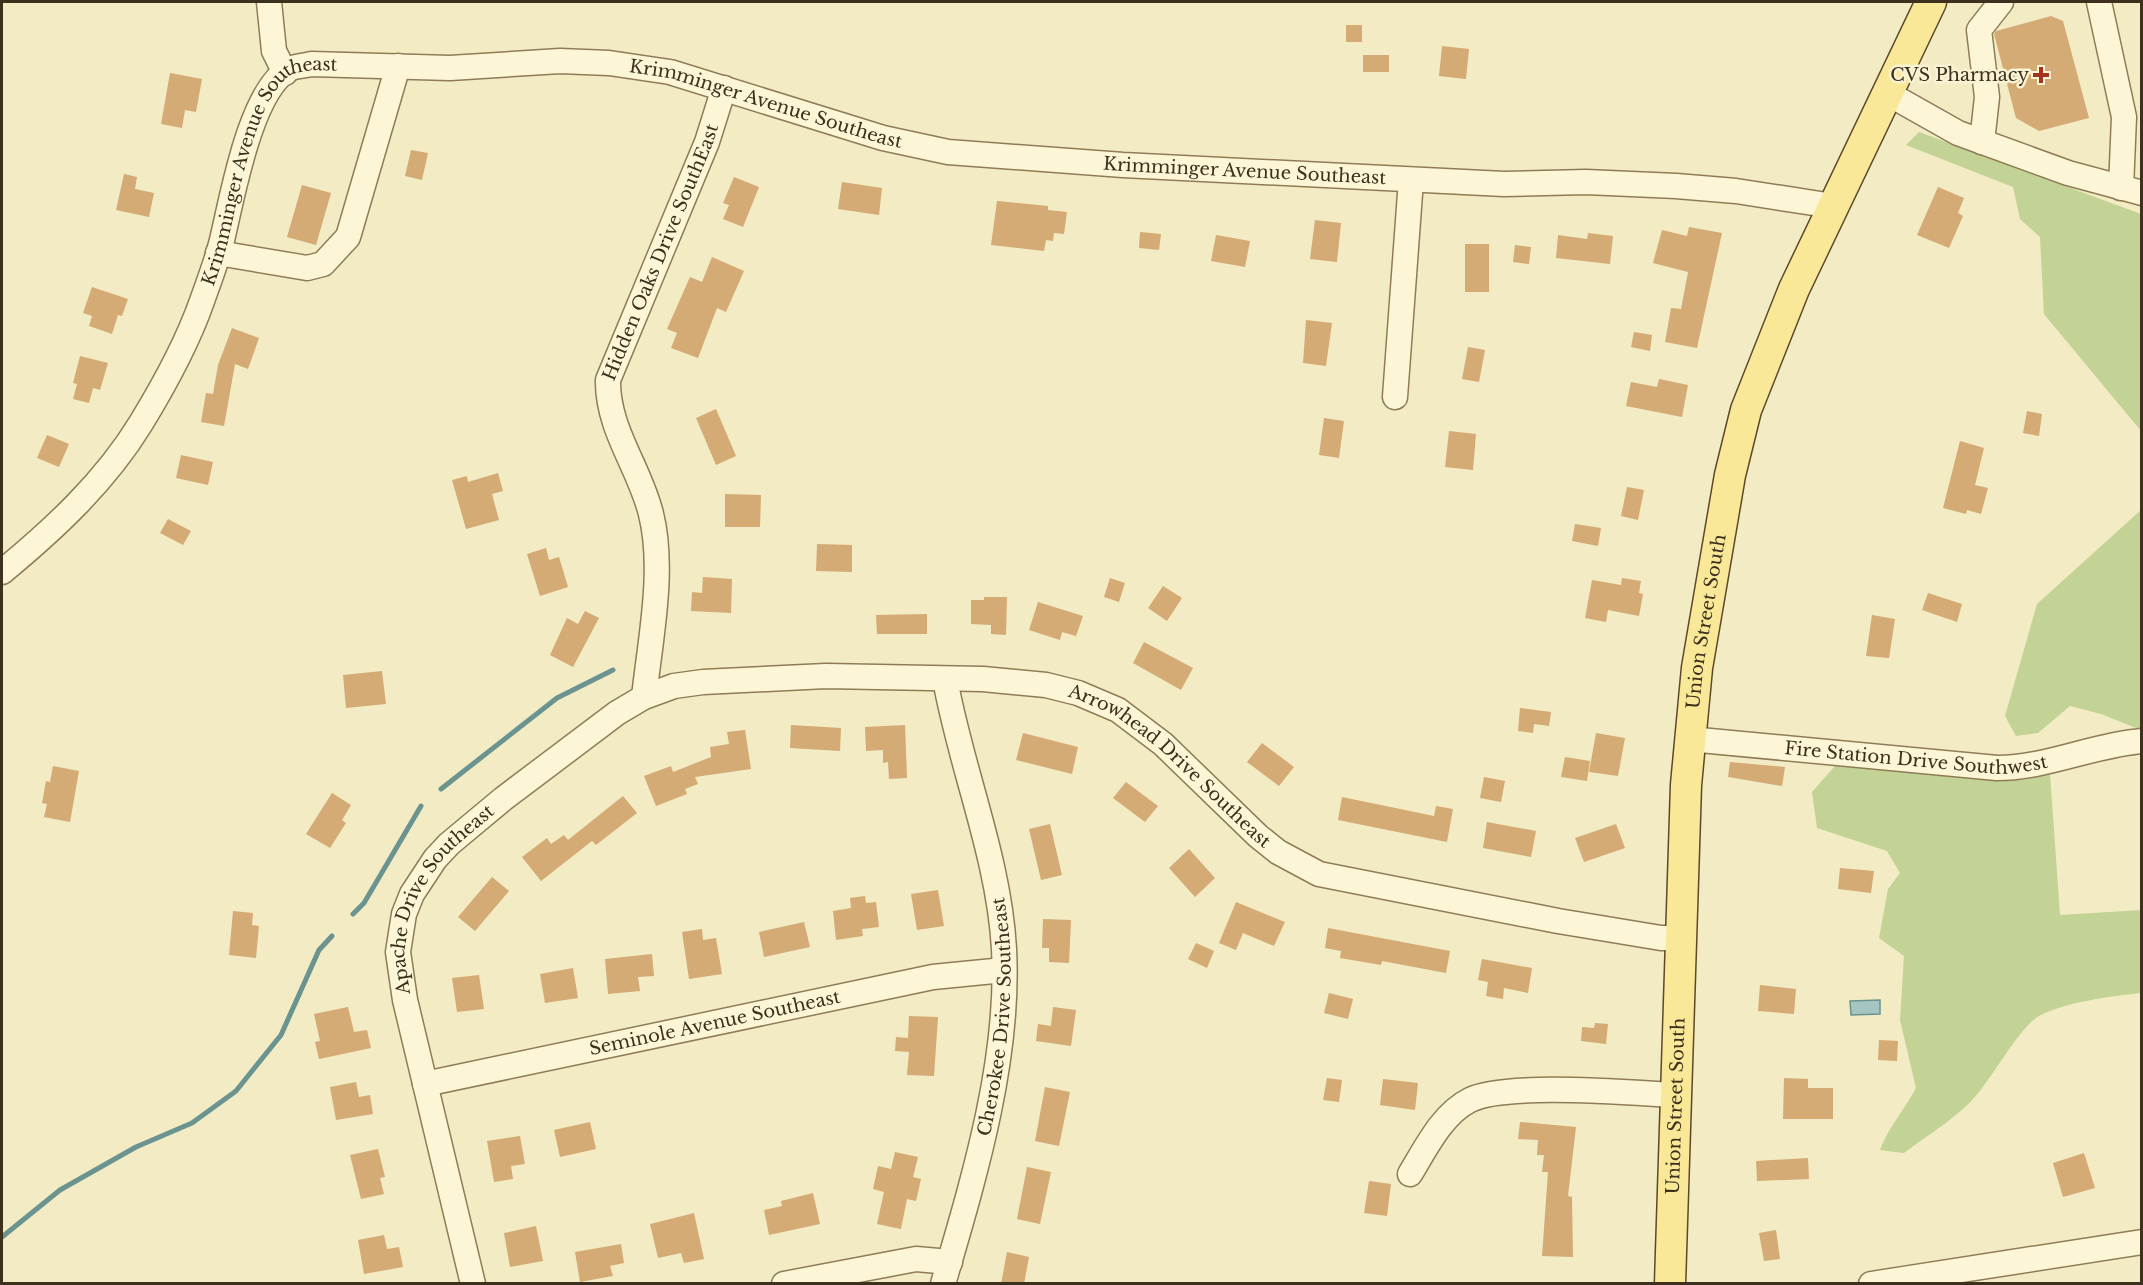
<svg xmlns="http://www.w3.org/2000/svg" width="2143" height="1285" viewBox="0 0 2143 1285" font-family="'Libre Baskerville',serif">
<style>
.green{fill:#c3d295}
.water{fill:#a5c5c0;stroke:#6b9490;stroke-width:1.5}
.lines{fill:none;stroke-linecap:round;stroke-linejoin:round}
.stream{stroke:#6b9490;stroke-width:5}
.building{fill:#d4aa75}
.minor-casing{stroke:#8f7c57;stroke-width:27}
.major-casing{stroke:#5c492c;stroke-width:33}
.minor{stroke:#fcf6d7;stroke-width:24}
.major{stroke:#f9e897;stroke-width:30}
.poi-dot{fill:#a43221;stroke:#f9f3d3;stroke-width:2}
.labels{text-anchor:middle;stroke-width:5;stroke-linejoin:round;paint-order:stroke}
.poi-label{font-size:18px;fill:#3d311d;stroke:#f9f3d3;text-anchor:end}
.street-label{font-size:18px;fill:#3d311d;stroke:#f9f3d3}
</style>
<rect width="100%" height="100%" fill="#f2ebc3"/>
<path class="green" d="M1919 132 2141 214V431L2044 314 2040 237 2020 219 2013 187 1906 145Z
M2141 510V730L2101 714 2070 706 2038 733 2016 736 2005 716 2037 604Z
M1835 766 2022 780 2050 774 2060 915 2141 910V993C2112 996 2065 1002 2039 1016 2021 1026 1994 1074 1979 1092 1960 1116 1929 1134 1904 1153L1880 1150C1888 1128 1905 1109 1916 1088L1900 1020 1904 956 1879 938 1888 889 1900 873 1887 851 1817 828 1812 792Z"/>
<path class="water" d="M1880 1000V1014L1851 1015 1850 1001Z"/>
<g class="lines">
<path class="stream" d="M441 789 557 698 613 670
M353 914 364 903 421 806
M2 1237 60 1190 136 1147 192 1123 236 1091 281 1035 319 950 332 936"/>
</g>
<path class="building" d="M2051 16 2063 21 2089 118 2039 131 2016 118 1994 34 1996 31Z
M1346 25H1362V42H1346Z
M1442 46 1469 49 1466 79 1439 76Z
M1363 55H1389V72H1363Z
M170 73 202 79 196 112 185 110 182 128 161 124Z
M411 150 428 153 422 180 405 176Z
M124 174 137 177 135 189 154 193 149 217 116 210Z
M734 177 759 187 743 227 723 219 729 205 723 203Z
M842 182 882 188 879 215 838 209Z
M302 185 331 193 316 245 287 237Z
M1938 187 1964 198 1958 213 1963 216 1949 248 1917 235Z
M997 201 1048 206V210L1067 212 1064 234 1054 233 1053 241 1046 240 1044 251 991 245Z
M1315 220 1341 223 1337 262 1310 259Z
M1689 227 1722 233 1697 348 1665 342 1671 308 1681 309 1688 272 1653 263 1662 230 1687 236Z
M1140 232 1161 234 1159 250 1139 248Z
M1588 233 1613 236 1610 264 1556 258 1558 235 1587 239Z
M1216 235 1250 241 1245 267 1211 261Z
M1465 244H1489V292H1465Z
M1515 245 1531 247 1529 264 1513 262Z
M712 257 744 271 726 312 717 308 698 358 671 348 677 333 667 329 690 277 702 282Z
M92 287 128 299 122 316 118 315 112 334 89 326 92 316 83 313Z
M1306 320 1332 323 1326 366 1303 363Z
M232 328 259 338 248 369 235 364 224 426 201 422 206 393 213 394 218 365Z
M1634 332 1652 335 1650 351 1631 347Z
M1468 347 1485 350 1479 382 1462 379Z
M80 356 108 363 100 390 93 388 89 403 73 399 77 384 73 383Z
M1659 379 1688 385 1682 417 1626 406 1631 382 1657 387Z
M716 409 736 456 716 465 696 418Z
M2027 411 2042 414 2039 436 2023 433Z
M1324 418 1344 421 1339 458 1319 455Z
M1449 431 1476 434 1473 470 1445 467Z
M47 435 69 444 59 467 37 458Z
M1960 441 1984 448 1975 485 1988 488 1981 514 1967 510 1966 514 1943 508Z
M181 455 213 462 208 485 176 478Z
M498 473 503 491 492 494 499 520 466 529 452 480 467 476 468 482Z
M1627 487 1644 490 1638 520 1621 516Z
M725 494 761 495 760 527H725Z
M168 519 191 531 183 545 160 533Z
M1575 524 1601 528 1598 546 1572 541Z
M817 544 852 545V572L816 571Z
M546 548 549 560 559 557 568 587 540 596 527 554Z
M703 577 732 579 731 613 691 611 692 592 702 593Z
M1110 578 1125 583 1119 602 1104 597Z
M1622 578 1641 581 1639 593 1643 594 1639 616 1608 610 1606 622 1585 618 1592 580 1621 585Z
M1163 586 1182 598 1167 621 1148 608Z
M1928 593 1962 604 1957 622 1922 610Z
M984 597H1007L1006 635 991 634V625L971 624V600H984Z
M1038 602 1083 616 1076 636 1062 632 1060 640 1029 630Z
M585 611 599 618 573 667 550 655 567 618 578 624Z
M927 614V634H877L876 615Z
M1872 615 1895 619 1889 658 1866 656Z
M1144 642 1193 668 1181 690 1133 663Z
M382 671 386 704 346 708 343 675Z
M1520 708 1551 712 1549 726 1534 724 1533 733 1518 731Z
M791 725 841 728 840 751 790 748Z
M905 725 907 778 889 779 888 762 883 763V750L866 751 865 727Z
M745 730 751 769 695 777 698 784 685 789 687 794 656 806 644 776 671 766 673 772 711 757 710 747 729 744 727 732Z
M1023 733 1078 747 1072 774 1016 760Z
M1596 733 1625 738 1618 776 1589 772Z
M1262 743 1294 767 1279 786 1247 762Z
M1565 757 1590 761 1587 781 1561 777Z
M1730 762 1785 767 1782 786 1728 777Z
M53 766 79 771 70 822 44 817 47 804 42 803 46 781 50 782Z
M1484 777 1505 781 1501 802 1480 798Z
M1126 782 1158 806 1145 822 1113 798Z
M332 793 351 805 342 820 346 823 330 848 306 834Z
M623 796 637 813 596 845 592 841 541 881 522 857 547 838 551 844 564 835 568 840Z
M1342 797 1434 816 1436 806 1453 809 1447 842 1338 820Z
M1487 822 1536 831 1531 857 1483 848Z
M1050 824 1062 875 1041 880 1029 829Z
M1616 824 1625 848 1584 862 1575 838Z
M1189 849 1215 878 1195 897 1169 868Z
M1840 868 1874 871 1871 893 1838 889Z
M492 877 509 891 475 931 458 917Z
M938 890 944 926 917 930 911 894Z
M865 896 866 903 876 902 879 927 862 929 863 936 836 940 833 911 851 908 850 898Z
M1236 902 1285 922 1274 946 1243 933 1236 950 1219 943Z
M233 911 253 913 252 925 259 926 256 958 229 955Z
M1043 919 1071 920 1069 963 1049 962V948H1042Z
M804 922 810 947 764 957 759 932Z
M1328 928 1450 951 1446 973 1382 961 1381 965 1340 958 1341 951 1325 948Z
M702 929 703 940 716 938 722 974 689 979 682 932Z
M1196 943 1214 951 1207 968 1188 959Z
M652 954 654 976 638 977 640 991 608 994 605 959Z
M1482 959 1532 968 1528 993 1504 988 1503 999 1486 996 1488 982 1478 980Z
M573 968 578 998 545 1003 540 974Z
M479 975 484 1009 457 1012 452 978Z
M1760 985 1796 989 1794 1014 1758 1011Z
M1329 993 1353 999 1348 1019 1324 1013Z
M348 1007 354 1032 367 1030 371 1048 319 1059 315 1042 320 1041 314 1014Z
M1053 1007 1076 1010 1071 1046 1036 1041 1038 1024 1051 1026Z
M909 1016 938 1017 934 1076 907 1075 909 1052 895 1051 896 1037 908 1038Z
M1595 1023 1608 1024 1606 1044 1581 1041 1582 1027 1594 1028Z
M1879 1040 1898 1041 1897 1061 1878 1060Z
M1327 1078 1342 1080 1339 1102 1323 1100Z
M1784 1078 1808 1079V1088H1833V1119H1783Z
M1383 1079 1418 1083 1415 1110 1380 1105Z
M356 1082 359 1097 370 1095 373 1114 336 1120 330 1087Z
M1045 1087 1070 1092 1059 1146 1035 1141Z
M590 1122 596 1149 560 1157 554 1130Z
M1520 1122 1576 1127 1568 1196 1572 1197 1573 1257 1542 1256 1548 1172H1542L1544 1155H1537L1538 1140 1518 1139Z
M520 1136 525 1164 511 1166 513 1179 494 1182 487 1141Z
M378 1149 385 1177 380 1178 384 1194 361 1199 350 1155Z
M895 1152 918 1157 913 1177 921 1179 916 1201 907 1199 901 1229 877 1224 884 1192 873 1189 878 1166 891 1169Z
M2084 1153 2095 1188 2063 1197 2053 1163Z
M1808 1158 1809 1179 1757 1181 1756 1161Z
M1027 1167 1051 1172 1040 1224 1017 1219Z
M1369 1181 1391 1184 1387 1216 1364 1213Z
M813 1193 820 1224 769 1235 764 1210 782 1206 781 1201Z
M694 1213 704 1259 684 1263 681 1253 658 1258 650 1224Z
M536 1226 543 1261 510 1267 504 1233Z
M1776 1230 1780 1259 1764 1261 1759 1233Z
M384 1235 387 1249 399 1247 403 1267 364 1274 358 1240Z
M621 1244 624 1263 610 1266 613 1276 580 1282 575 1252Z
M1007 1252 1029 1257 1024 1284H1001Z"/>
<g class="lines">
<g class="minor-casing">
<g id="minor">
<path d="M269 2 274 51 285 73"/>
<path d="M2099 2 2124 117 2121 188"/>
<path d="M1887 93 1958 133 2068 173 2142 193"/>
<path d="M1982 142 1987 97 1979 30 2001 2"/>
<path d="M218 253 307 268 323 264 348 237 398 66"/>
<path d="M1395 397 1411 180"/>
<path id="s1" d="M2 572C54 529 105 482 141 423 163 387 188 341 202 301 209 281 217 261 222 240 232 199 250 91 289 69 295 66 304 66 311 64L450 68 560 61 609 63 670 72 883 138 948 152 1123 165 1504 184 1586 182 1676 186 1736 191 1833 206"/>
<path id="s2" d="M644 697C650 641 665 570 651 514 640 468 607 429 608 380L707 142 724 88"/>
<path id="s3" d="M1689 739 1997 768C2046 768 2093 745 2142 741"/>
<path id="s4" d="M425 1084 933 977 1004 970"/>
<path d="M1410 1174C1426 1148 1442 1114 1470 1100 1505 1082 1633 1093 1676 1095"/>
<path id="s5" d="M473 1284 405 1000 398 952 404 914 412 894 435 859 449 844 503 799 617 713 644 697 674 686 703 682 826 676 983 679 1046 685 1078 693 1118 710 1163 744 1258 836 1278 852 1319 874 1558 921 1661 938H1681"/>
<path d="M784 1284 916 1259 950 1262"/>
<path id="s6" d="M943 1284C974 1178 1010 1060 1004 949 999 857 961 769 945 679"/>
<path d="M1871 1284 2142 1242"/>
</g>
</g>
<g class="major-casing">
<g id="major">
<path id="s7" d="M1670 1284 1686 785 1697 668 1730 475 1746 410 1794 289 1931 2"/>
</g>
</g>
<use href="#minor" class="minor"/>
<use href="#major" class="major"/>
</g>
<path class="poi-dot" d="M2038 66h6v6h6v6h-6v6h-6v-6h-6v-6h6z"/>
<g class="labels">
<g class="poi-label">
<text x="2029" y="81">CVS Pharmacy</text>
</g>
<g class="street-label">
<text dy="6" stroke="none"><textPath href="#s1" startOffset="1076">Krimminger Avenue Southeast</textPath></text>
<text dy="6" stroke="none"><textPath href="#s1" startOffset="1562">Krimminger Avenue Southeast</textPath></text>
<text dy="6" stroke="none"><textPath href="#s1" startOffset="500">Krimminger Avenue Southeast</textPath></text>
<text dy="6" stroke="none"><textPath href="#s2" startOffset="464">Hidden Oaks Drive SouthEast</textPath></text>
<text dy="6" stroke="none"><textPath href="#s7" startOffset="664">Union Street South</textPath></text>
<text dy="6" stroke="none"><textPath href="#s3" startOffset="228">Fire Station Drive Southwest</textPath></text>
<text dy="6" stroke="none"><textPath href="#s5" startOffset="1263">Arrowhead Drive Southeast</textPath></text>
<text dy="6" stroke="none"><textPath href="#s5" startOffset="408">Apache Drive Southeast</textPath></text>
<text dy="6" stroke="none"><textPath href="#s6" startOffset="274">Cherokee Drive Southeast</textPath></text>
<text dy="6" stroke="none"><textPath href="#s4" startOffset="296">Seminole Avenue Southeast</textPath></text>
<text dy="6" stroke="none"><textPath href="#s7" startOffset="178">Union Street South</textPath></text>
</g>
</g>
<rect width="2143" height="1285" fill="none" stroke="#3d311d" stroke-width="6"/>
</svg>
